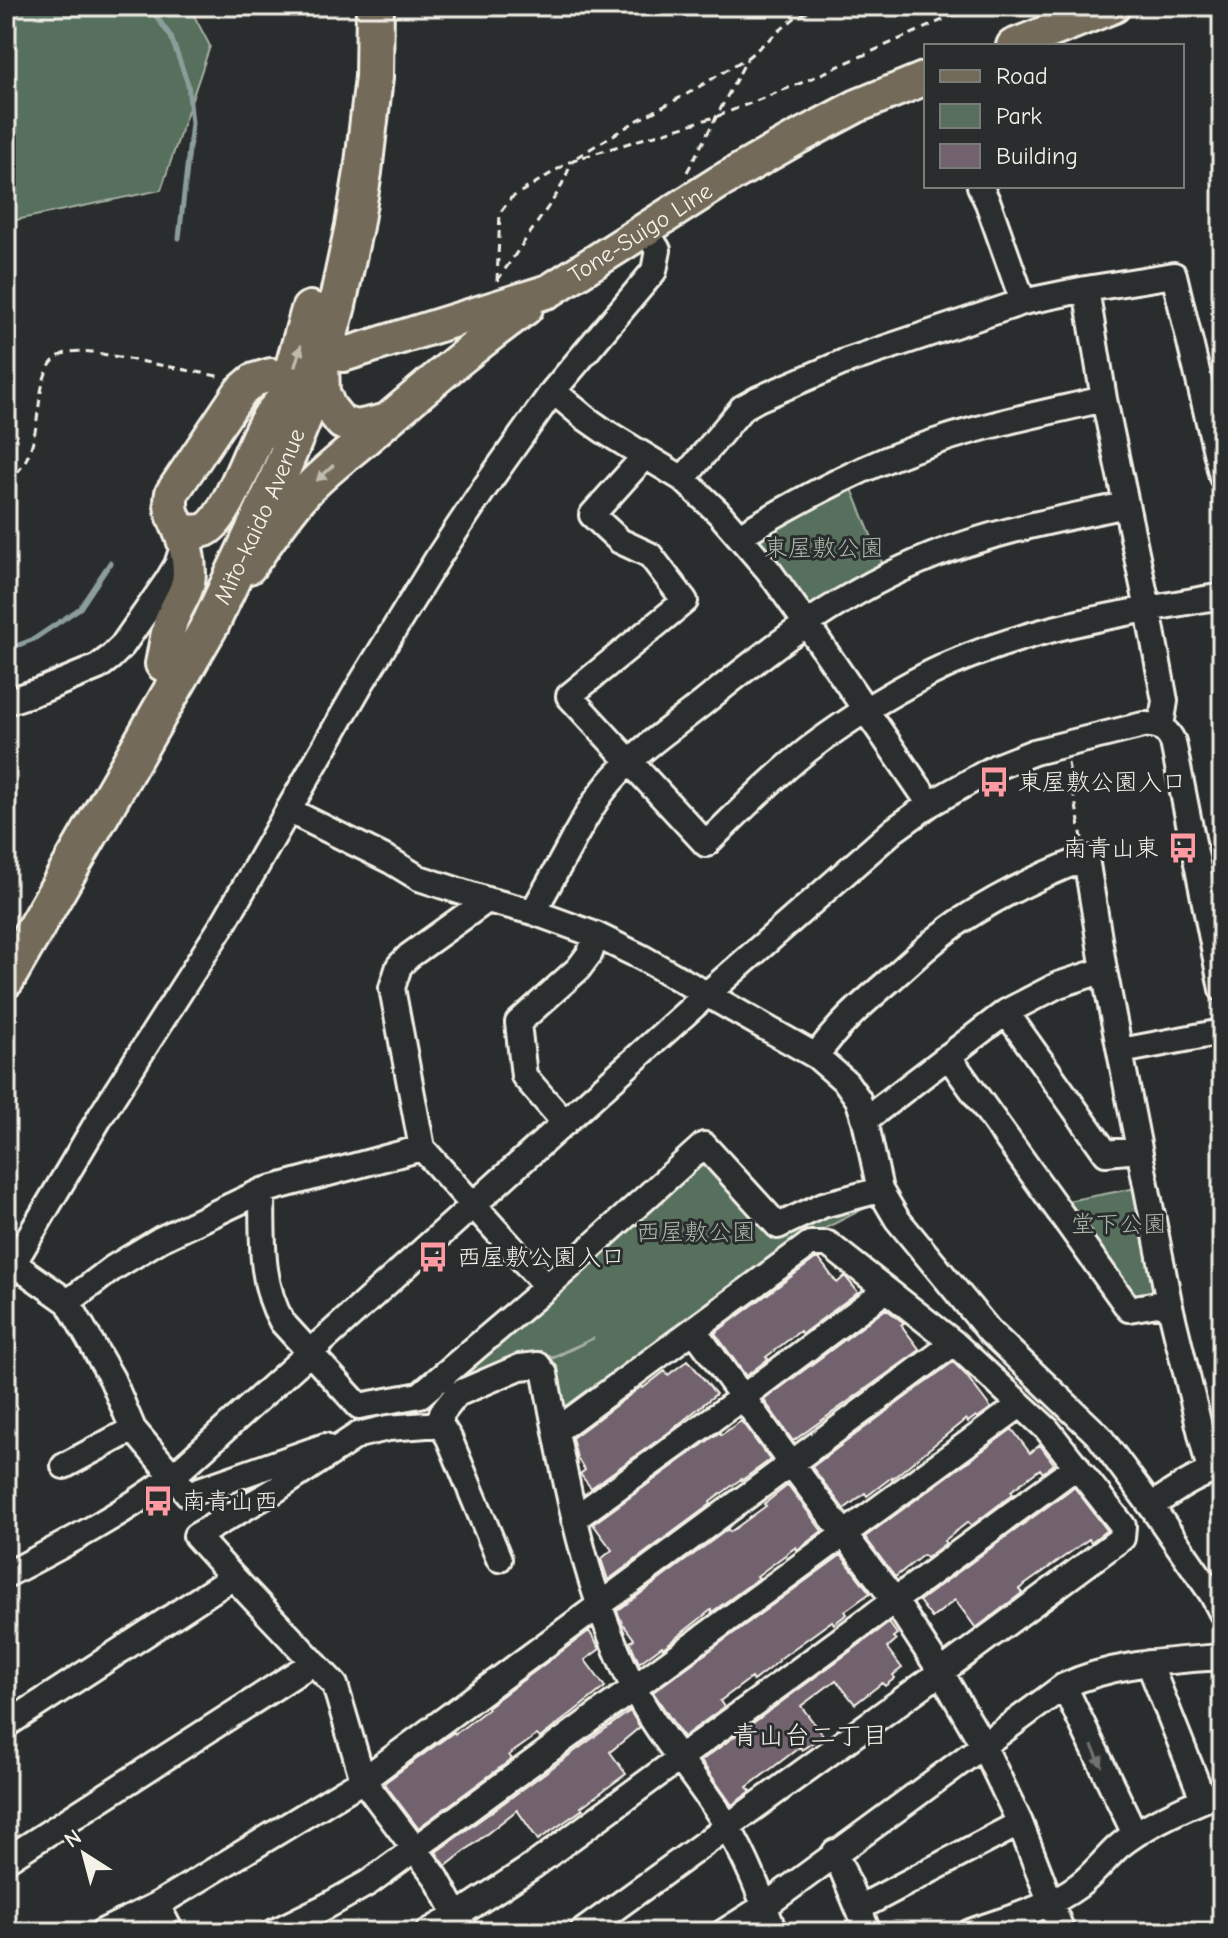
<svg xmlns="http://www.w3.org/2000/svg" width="1228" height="1938" viewBox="0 0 1228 1938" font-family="'Comic Neue','Klee One',sans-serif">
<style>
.green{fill:#57705d;stroke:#a6b0a2;stroke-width:2}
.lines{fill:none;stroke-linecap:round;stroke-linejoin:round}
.stream{stroke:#8c9e9c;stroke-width:5}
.building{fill:#71626e;stroke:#f4f1e8;stroke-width:2}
.minor-casing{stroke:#f4f1e8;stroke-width:30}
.major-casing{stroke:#f4f1e8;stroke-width:38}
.highway-casing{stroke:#f4f1e8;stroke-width:42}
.path{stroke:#f4f1e8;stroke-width:3;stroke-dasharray:8 6;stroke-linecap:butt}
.minor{stroke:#2a2d2e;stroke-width:24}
.major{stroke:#736b5a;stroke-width:32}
.highway{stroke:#736b5a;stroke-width:36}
.oneway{fill:#c0bbaf}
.oneway2{fill:#71726f}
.labels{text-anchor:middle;stroke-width:6;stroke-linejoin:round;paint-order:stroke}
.street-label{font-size:24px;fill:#f4f1e8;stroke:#2a2d2e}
.park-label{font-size:24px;fill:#adb7a9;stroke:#2a2d2e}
.poi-label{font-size:24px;fill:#f4f1e8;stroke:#2a2d2e;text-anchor:start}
.neighbourhood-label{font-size:26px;fill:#f4f1e8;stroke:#2a2d2e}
</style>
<rect width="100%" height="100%" fill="#2a2d2e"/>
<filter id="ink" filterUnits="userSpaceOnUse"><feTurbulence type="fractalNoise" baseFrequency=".0125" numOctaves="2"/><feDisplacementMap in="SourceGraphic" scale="16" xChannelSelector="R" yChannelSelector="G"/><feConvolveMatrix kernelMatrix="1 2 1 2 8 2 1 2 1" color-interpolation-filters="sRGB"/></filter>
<g filter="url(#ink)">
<path class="green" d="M6 6H189L210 46 161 190 6 222Z
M850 484 886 572 812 611 757 545 756 537Z
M699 1159H708L778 1238 824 1214 871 1205 800 1241 569 1416 561 1412 552 1359 594 1338 552 1357 540 1355 449 1391 448 1384Z
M1142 1187 1160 1291 1137 1297 1067 1201Z"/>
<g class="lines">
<path class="stream" d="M149 6 171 37 188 84 192 123 179 238
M6 650 34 639 80 608 110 563"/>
</g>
<path class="building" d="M815 1259H819L837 1283 845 1276 858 1292 802 1334 800 1331 766 1357 768 1359 746 1376 715 1333Z
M886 1309 904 1323 901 1325 920 1350 793 1441 764 1400Z
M688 1360 716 1394 668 1433 591 1488 580 1474 585 1470 577 1458 572 1438 642 1386 643 1388 665 1371 668 1375Z
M953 1362 965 1374 991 1408 977 1418 976 1416 968 1422 966 1419 892 1479V1477L867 1496 865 1493 844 1509 812 1467Z
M741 1421 770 1460 742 1480 741 1479 710 1502 711 1504 608 1580 601 1559 612 1550 593 1524 720 1432 721 1435Z
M1012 1429 1030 1453 1040 1445 1054 1464 1043 1473 1040 1469 1011 1491 1013 1494 971 1526 968 1522 944 1541 946 1543 926 1558 923 1555 895 1577 865 1537Z
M788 1485 822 1531 797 1550 796 1547 757 1576 759 1578 712 1612 711 1610 663 1648 662 1646 639 1663 630 1642 634 1639 622 1623 617 1611 728 1529 730 1532 766 1506 764 1504Z
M1074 1487 1107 1530 1091 1542 1089 1539 1019 1589 1022 1593 976 1628 955 1600 932 1618 919 1601Z
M841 1555 870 1593 845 1611 847 1614 834 1624 832 1621 778 1660 779 1661 753 1681 751 1678 720 1701 724 1707 683 1737 653 1692Z
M889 1623 897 1634 893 1637 896 1640 887 1648 902 1668 893 1675 895 1678 885 1686 882 1683 855 1704 836 1680 801 1706 823 1735 802 1750 800 1747 747 1787 751 1791 732 1805 701 1761Z
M589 1631 600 1649 585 1660 605 1687 540 1738 537 1735 509 1755 512 1759 418 1828 384 1783 454 1732 455 1734 488 1709 487 1707Z
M630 1711 640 1727 610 1752 626 1774 581 1807 583 1809 538 1840 517 1810 446 1866 436 1852Z"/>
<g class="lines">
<g class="minor-casing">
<path id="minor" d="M980 186 988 203 1023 302
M1086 289 1104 399 1148 609 1165 701 1161 726
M553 391 584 417 604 431 683 479 718 512 769 571 806 623 930 804
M644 457 592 515 620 541 650 555 685 601 569 696 706 844C739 812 772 778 809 749 850 718 903 685 950 664 1036 626 1130 612 1222 596
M683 479 742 408 758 399 844 362 1023 302 1086 289 1174 275 1222 477
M739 536C803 498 867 463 938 441 992 423 1049 412 1104 399
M6 702 42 690 98 667 111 657 122 646 168 580 177 565 184 544
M288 810 391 861 419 878 487 900 533 912 596 935 641 957 816 1056 846 1082 858 1099 865 1120 880 1190 897 1219 990 1332 1099 1436 1151 1506 1212 1594 1222 1613
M487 900 409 956 399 966 392 988 422 1148 547 1287
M533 912C547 887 561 863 574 838 583 822 592 805 603 791 629 756 669 730 703 703 775 644 844 591 932 556 994 531 1061 519 1126 505
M1006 1012 1106 1153 1138 1150
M1121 1051 1222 1032
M816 1056C837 1026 861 1005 889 981 913 960 937 936 965 918 1003 893 1044 874 1086 858L1104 970 1169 1302 1210 1471
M948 1056 1129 1309 1169 1302
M865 1120 1006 1012 1058 985 1104 970
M565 1123 524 1076 518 1023 578 969 590 953 596 935
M262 1191C263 1236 259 1282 282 1322L359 1406 420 1395 547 1287 704 1145 778 1226 823 1205 880 1190
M13 1263 68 1302 112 1379 133 1429 188 1494 325 1446
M6 1276 102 1114 225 921 360 685 439 556 483 490 553 391 654 271 658 250 645 229
M68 1302 113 1268 161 1239 262 1191 422 1148
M694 1330 792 1465 895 1601 941 1672 983 1745 1020 1823 1062 1932
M440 1424 442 1413 457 1394 520 1367 538 1365 545 1374C565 1480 584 1587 632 1684 657 1735 698 1778 727 1826 747 1859 761 1896 774 1932
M556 1431 810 1244H828L954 1343 1047 1429 1123 1526 1122 1538 941 1672 582 1932
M64 1466 133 1429
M1151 1506C1173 1492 1196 1474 1222 1469
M574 1519 743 1397 886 1290
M6 1575C64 1545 121 1515 173 1476L706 995 894 830 930 804 996 767 1034 752 1143 725C1158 724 1167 728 1173 742L1222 989
M233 1577 335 1685 363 1780 436 1877 466 1932
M1149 1663 1203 1799
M1064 1686 1135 1834
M6 1725 233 1577 196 1536 274 1491 358 1435 388 1428 440 1424 449 1438 499 1559
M835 1852 868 1932
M6 1860 314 1662
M157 1905 171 1932
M859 1908 1020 1823
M102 1932 157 1905 363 1780 954 1343
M274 1932 327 1906 368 1883 1020 1405
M428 1932 458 1915 533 1866 1077 1466
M724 1932 765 1906 1064 1686C1113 1663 1169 1661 1222 1657
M970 1932C1006 1919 1047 1909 1078 1886 1093 1875 1104 1860 1118 1847 1142 1826 1192 1804 1222 1792"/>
</g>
<g class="major-casing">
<g id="major">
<path d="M1013 46 1114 6"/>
<path id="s1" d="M343 355 549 291 718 183 795 139 857 106 926 78"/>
<path d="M322 365 323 392 329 407 342 423 357 427 384 421"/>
<path d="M180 530C188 531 197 533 205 530 228 520 251 444 266 421 270 414 276 407 282 401"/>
<path d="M249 567C268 541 286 512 308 489 325 471 345 456 364 440 417 395 469 349 526 308"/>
<path d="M162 664C165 650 167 634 171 621 177 604 189 591 189 573 189 559 185 542 179 529 173 515 169 509 172 493L240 392 254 380 271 375"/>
</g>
</g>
<g class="highway-casing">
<g id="highway">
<path d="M273 429 286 395 310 310"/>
<path id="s2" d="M6 979 211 623 272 493 315 388 337 305 354 226 363 172 374 77 375 6"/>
</g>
</g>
<path class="path" d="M577 157 638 120 687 94 748 57 797 16 822 6
M687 172 747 59
M497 281 559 191 573 160 718 116 801 83 974 6
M497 281 500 213 511 198 571 161
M6 481C52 455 26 373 61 355 70 350 82 351 92 352L223 377
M1068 763 1082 838"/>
<use href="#minor" class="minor"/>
<use href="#major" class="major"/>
<use href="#highway" class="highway"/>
</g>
<defs><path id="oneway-solid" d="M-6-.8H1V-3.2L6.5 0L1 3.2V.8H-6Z" transform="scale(2)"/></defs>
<g class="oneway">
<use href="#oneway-solid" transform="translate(298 356) rotate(-74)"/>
<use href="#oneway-solid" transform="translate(325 473) rotate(137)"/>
</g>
<use class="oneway2" href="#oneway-solid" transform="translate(1097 1756) rotate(64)"/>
</g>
<defs>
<g id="bus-bare" transform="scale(2.4)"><path d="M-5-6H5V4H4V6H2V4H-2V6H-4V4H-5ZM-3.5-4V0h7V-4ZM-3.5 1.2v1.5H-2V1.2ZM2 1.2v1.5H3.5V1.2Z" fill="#ff9aa2" stroke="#2a2d2e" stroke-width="2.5" paint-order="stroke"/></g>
</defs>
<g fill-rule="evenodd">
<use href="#bus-bare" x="994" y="782"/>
<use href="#bus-bare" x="1183" y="848"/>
<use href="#bus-bare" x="433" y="1257"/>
<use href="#bus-bare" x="158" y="1501"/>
</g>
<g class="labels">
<g class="street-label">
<text dy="8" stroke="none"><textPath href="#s1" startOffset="324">Tone-Suigo Line</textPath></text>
<text dy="8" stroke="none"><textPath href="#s2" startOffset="528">Mito-kaido Avenue</textPath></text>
</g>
<g class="park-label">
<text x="824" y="556">東屋敷公園</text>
<text x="1119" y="1232">堂下公園</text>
<text x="696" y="1240">西屋敷公園</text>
</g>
<g class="poi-label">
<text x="1018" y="790">東屋敷公園入口</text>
<text x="1159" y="856" text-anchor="end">南青山東</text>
<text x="457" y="1265">西屋敷公園入口</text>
<text x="182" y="1509">南青山西</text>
</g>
<g class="neighbourhood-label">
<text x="810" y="1744">青山台二丁目</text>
</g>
</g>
<rect width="1228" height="1938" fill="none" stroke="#2a2d2e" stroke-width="32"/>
<rect x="16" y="16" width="1196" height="1906" fill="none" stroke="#f4f1e8" stroke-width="3" filter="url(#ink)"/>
<rect x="924" y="44" width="260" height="144" fill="#2a2d2e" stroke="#7b7b78" stroke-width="2"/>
<rect x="940" y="70" width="40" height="12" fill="#736b5a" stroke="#7b7b78" stroke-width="2"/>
<text x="996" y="84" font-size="24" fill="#f4f1e8">Road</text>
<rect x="940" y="104" width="40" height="24" fill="#57705d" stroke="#7b7b78" stroke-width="2"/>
<text x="996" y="124" font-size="24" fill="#f4f1e8">Park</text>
<rect x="940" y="144" width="40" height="24" fill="#71626e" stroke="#7b7b78" stroke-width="2"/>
<text x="996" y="164" font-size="24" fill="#f4f1e8">Building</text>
<g transform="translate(84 1854) rotate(324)" stroke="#2a2d2e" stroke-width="6" paint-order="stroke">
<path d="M0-6L14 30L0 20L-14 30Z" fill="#f4f1e8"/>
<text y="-12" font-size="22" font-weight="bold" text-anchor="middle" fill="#f4f1e8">N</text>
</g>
</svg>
